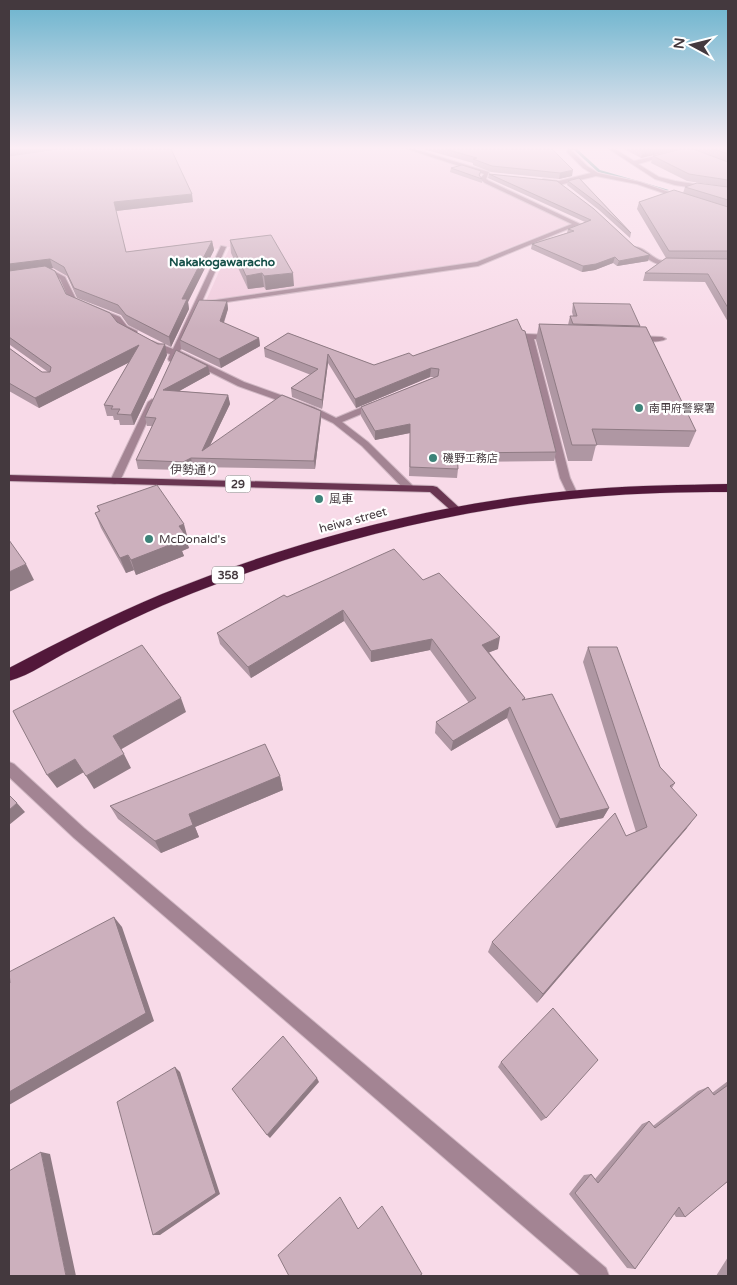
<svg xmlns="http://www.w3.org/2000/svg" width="737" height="1285" viewBox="0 0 737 1285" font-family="'Varela Round','Noto Sans JP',sans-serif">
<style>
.built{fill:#f0cbdc}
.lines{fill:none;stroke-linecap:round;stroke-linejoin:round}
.stream{fill:#4a8e85;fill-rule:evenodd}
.minor-casing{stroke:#d0b7c3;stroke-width:2}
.major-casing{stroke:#d0b7c3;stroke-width:2}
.highway-casing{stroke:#d0b7c3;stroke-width:1}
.minor{fill:#a38493;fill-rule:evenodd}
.major{fill:#693551;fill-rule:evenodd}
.highway{fill:#52183a;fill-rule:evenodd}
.wall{fill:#af97a3}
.shaded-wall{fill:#8f7b84}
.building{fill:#ccb0bd;stroke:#8f7b84}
.poi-dot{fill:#3d8379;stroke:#fff;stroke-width:2}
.labels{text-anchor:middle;stroke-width:4.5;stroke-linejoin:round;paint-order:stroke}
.far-poi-label{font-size:11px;fill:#44393e;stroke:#fff;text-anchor:start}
.shield{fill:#fff;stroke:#7c7478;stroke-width:1}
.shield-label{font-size:11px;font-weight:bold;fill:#44393e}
.far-quarter-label{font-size:12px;font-weight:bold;fill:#154f48;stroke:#fff}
.street-label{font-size:12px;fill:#44393e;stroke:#fff}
.poi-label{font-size:12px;fill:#44393e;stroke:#fff;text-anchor:start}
</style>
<rect width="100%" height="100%" fill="#f8dae8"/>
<path class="built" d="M112 149H403L482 174 478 179 571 223 474 262 206 301 230 247 147 257 67 278 54 269 13 274Z"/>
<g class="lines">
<path class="stream" d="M573 149H577L600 170 669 190 666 191 598 172Z"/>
<g class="minor-casing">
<path id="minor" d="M407 149H414L489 172 486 179 489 181 580 224 478 266 206 305V301H209L477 262 572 224 485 183 480 179 484 174Z
M568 149H573L572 151 587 166 598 173 640 182 686 198 681 199 637 184 596 176 559 185 541 182 543 179 559 181 591 173 583 168 567 152Z
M609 149H615L634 161 669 153V155L638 164 659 177 675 181 728 189V193L675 185 655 179Z
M221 246 226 247 180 351 244 382 314 407 336 418 372 403H378V407L342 422 368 442 413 486V490H405L362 446 333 423 308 411 238 386 178 356 175 361H169L168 359 170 354 161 352 149 345 148 343 152 341 173 349Z
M633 247C643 246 650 256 659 260 666 263 673 259 679 263 663 272 646 258 633 249Z
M50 269 65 277 76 299 120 317 127 326 137 331V335C125 336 122 327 114 321 105 313 82 307 70 302L60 279 49 273 9 279V275Z
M526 334 552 335 556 337 552 339H534L570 478 578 495 577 497H569L560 478 525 336Z
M632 336 662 337 666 339C659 343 638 342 631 338Z
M152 399 156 402 120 481 115 484 111 483 110 481 148 402Z
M9 762 14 764 84 828 606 1268 609 1276H581L74 838 9 777Z"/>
</g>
<g class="major-casing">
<path id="major" d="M9 475 433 486 437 487 464 512 463 514H455L430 492 9 481Z"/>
</g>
<g class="highway-casing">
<path id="highway" d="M728 484V492C683 492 637 493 592 497 456 508 320 543 193 593 152 609 112 628 73 649 52 659 31 675 9 681V668C59 642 109 616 162 594 297 539 446 500 592 489 638 485 683 485 728 484Z"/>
</g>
<use href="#minor" class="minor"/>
<use href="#major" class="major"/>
<use href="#highway" class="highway"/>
</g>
<path class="wall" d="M9 149 193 202 116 211 126 252 212 241 214 250 188 302 189 309 171 347 128 325 121 315 77 298 67 276 53 268 51 269 66 294 117 322 167 355 134 425H120L119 420H114L113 416H107L104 405 129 362 39 408 9 391V348L42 372H48L10 345 9 346Z
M423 149H552L572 176 559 179 491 172 473 165V163Z
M624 149H679L641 158Z
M682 149H728V322L705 282 643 281 645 273 666 258 637 209 639 202 683 193 685 187 721 186 687 181 651 163 653 156Z
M451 168 481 171 480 176 482 179V183L450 172Z
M489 174 557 181 634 246 650 255 648 261 617 266 613 263 595 270 582 272 531 249 532 244 567 233 568 229 585 222 488 178Z
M579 178 631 233 630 238 599 210 567 185 568 181Z
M230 240 294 286 266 290 264 287 248 289 231 253Z
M227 301 228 309 224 323 259 338 260 346 221 368 181 349 180 340Z
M573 303 640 326V327L696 431 689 447 596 445 592 461H568L536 340 539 324 568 325 570 316H573L572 312Z
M517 319 556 452 554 461 457 462 458 469 457 478 409 476 410 433 375 440 361 416V407L435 377H430L356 408 328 363 322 409 292 397 291 388 311 375 265 357 264 348 288 333 374 365 413 356Z
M176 350 210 374 179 391 228 395 230 404 210 445 321 419 315 469 193 467 185 470 138 469 136 460 152 426H147L145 417Z
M97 506 188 539 186 540 189 548 182 551 184 556 136 575 134 570 126 573 101 528 95 513 99 512Z
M423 580 498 649 489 652 525 698V699L609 808 603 818 556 828 507 718 451 751 435 733 436 722 469 703 430 650 371 662 344 621 251 678 220 644 217 633 287 597Z
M588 647 660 767 675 783 672 788 687 828 537 1003 488 952 492 942 626 836 636 832 583 662Z
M280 776 283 790 195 827 199 837 161 853 118 819 110 806Z
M501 1062 546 1118 541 1121 498 1067Z
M728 1081V1181L685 1217H676L674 1214 635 1269 627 1268 569 1194 584 1175 591 1174 595 1179 642 1124 649 1121 653 1126 698 1091 708 1087 712 1093Z
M728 1257V1276H716Z"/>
<path class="shaded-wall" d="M9 149H70L9 156Z
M652 149H679L641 158 643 151Z
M573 170 572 176 559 179 560 173Z
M192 194 193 202 116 211 114 202Z
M212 241 214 250 188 302 189 309 171 347 169 337 182 299Z
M650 255 648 261 617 266 619 261Z
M615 257 613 263 595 270 582 272 583 266Z
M50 259 53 268 9 274V264Z
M262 273 264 287 248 289 246 276Z
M293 273 294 286 266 290 264 276Z
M227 301 228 309 221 330 220 321Z
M259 338 260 346 221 368 219 359Z
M165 344 167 355 134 425 131 415Z
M139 345 142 356 39 408 35 398Z
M328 354V363L322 409V400Z
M208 366 210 374 165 399 163 390Z
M431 368 430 377 356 408 355 399Z
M228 395 230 404 204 458 202 451Z
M321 411V419L315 469 314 461Z
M410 424V433L375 440V431Z
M191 458 193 467 185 470 183 462Z
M184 524 188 539 186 540 189 548 182 551 184 556 136 575 131 560 177 536 179 526Z
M128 555 134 570 126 573 120 558Z
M26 564 34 580 9 592V572Z
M343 610 344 621 251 678 248 667Z
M500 637 498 649 480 656 482 645Z
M432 639 430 650 371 662V651Z
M181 698 186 712 120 750 113 736Z
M510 707 507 718 451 751 453 741Z
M124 754 131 768 94 789 86 776Z
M75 759 84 772 57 788 47 775Z
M280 776 283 790 195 827 199 837 161 853 155 841 189 814Z
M17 803 25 812 9 825V810Z
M609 808 603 818 556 828 560 819Z
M697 815 687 828 537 1003 543 994Z
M114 917 122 927 154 1021 9 1105V1092Z
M175 1067 180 1072 220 1194 160 1235H153Z
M317 1078 319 1082 270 1138 267 1135Z
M41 1152 50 1154 76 1276H66Z"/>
<path class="building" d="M57 149H171L192 194 114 202 126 252 212 241 182 299H187L169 337 126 315 118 305 74 288 64 267 50 259 9 264V156Z
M445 149H552L573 170 560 173 492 166 473 159 477 158Z
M639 149H652L643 151Z
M682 149H693L728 162V180L689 174 653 156Z
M714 149H728V154Z
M462 165 481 171 479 175 482 179 451 168Z
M489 174 557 181 594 209 634 246 650 255 619 261 615 257 596 264 583 266 532 244 574 231 568 229 591 220Z
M579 178 631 233 600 205 568 181Z
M697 183 728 187V200L685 187Z
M674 190 728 207V251H669L639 202Z
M271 235 293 273 264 276 262 273 246 276 230 240Z
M666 258 728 259V308L708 274 645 273Z
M45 266 55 271 66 294 110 313 117 322 158 344H165L131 415 117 414 120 409H111L113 406 104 405 139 345 35 398 9 383V348L42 372H50L51 367 9 337V271Z
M199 300 227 301 220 321 259 338 219 359 180 340Z
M573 303 630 304 640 326 573 324 570 316H577Z
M517 319 522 330 525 331 556 452 457 453 458 469 410 467V424L375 431 361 407 438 376 439 369 431 368 355 399 328 354 322 400 291 388 318 369 264 348 288 333 374 365 409 353 413 356Z
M539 324 646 327 696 431 592 429 597 445H572Z
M176 350 208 366 163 390 228 395 202 451 282 395 321 411 314 461 191 458 183 462 136 460 156 418 145 417Z
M157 485 184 524 179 526 184 533 177 536 180 541 131 560 128 555 120 558 95 513 100 511 97 506Z
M9 540 26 564 9 572Z
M394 549 423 580 439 573 500 637 482 645 525 698 522 700 552 694 609 808 560 819 510 707 453 741 436 722 476 698 432 639 371 651 343 610 248 667 217 633 284 595 287 597Z
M142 645 181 698 113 736 124 754 86 776 75 759 47 775 13 711Z
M588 647H617L660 767 675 783 670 786 697 815 543 994 492 942 615 813 626 836 647 827Z
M265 744 280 776 189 814 193 825 155 841 110 806Z
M9 795 17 803 9 810Z
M114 917 146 1013 9 1092V983H10L9 972Z
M553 1008 598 1060 546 1118 501 1062Z
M283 1036 317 1078 267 1135 232 1089Z
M175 1067 216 1193 153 1235 117 1102Z
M728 1085V1181L685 1217 679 1207 635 1269 575 1193 591 1174 598 1183 649 1121 655 1128 708 1087 714 1095Z
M41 1152 66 1276H9V1171Z
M340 1197 358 1229 382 1206 422 1274 419 1276H289L278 1255Z"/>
<linearGradient id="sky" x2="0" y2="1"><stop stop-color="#6ab3cd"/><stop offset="0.45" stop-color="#fceef5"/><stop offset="1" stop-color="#fceef5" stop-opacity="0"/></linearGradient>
<rect width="737" height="329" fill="url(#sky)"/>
<g class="poi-dot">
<circle cx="639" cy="408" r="5"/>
<circle cx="433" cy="458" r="5"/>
<circle cx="319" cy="499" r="5"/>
<circle cx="149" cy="539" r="5"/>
</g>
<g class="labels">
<g class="far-poi-label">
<text x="649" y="412">南甲府警察署</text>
<text x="443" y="462">磯野工務店</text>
</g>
<g class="shield">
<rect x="225.5" y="475.5" width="25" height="17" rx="4"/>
<rect x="212" y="566.5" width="32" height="17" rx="4"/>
</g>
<g class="shield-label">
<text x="238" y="488">29</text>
<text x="228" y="579">358</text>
</g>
<g class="far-quarter-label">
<text x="222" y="266">Nakakogawaracho</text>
</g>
<g class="street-label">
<text transform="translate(194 470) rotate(1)" y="4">伊勢通り</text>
<text transform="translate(353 520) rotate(-15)" y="4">heiwa street</text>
</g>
<g class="poi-label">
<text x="329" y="503">風車</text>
<text x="159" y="543">McDonald's</text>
</g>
</g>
<rect width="737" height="1285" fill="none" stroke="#44393e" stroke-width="20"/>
<g transform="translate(692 45) rotate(277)" stroke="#ffffff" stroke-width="4" paint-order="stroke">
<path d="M0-4L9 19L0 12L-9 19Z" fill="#44393e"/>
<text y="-8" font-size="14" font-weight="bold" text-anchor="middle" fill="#44393e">N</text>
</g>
</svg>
